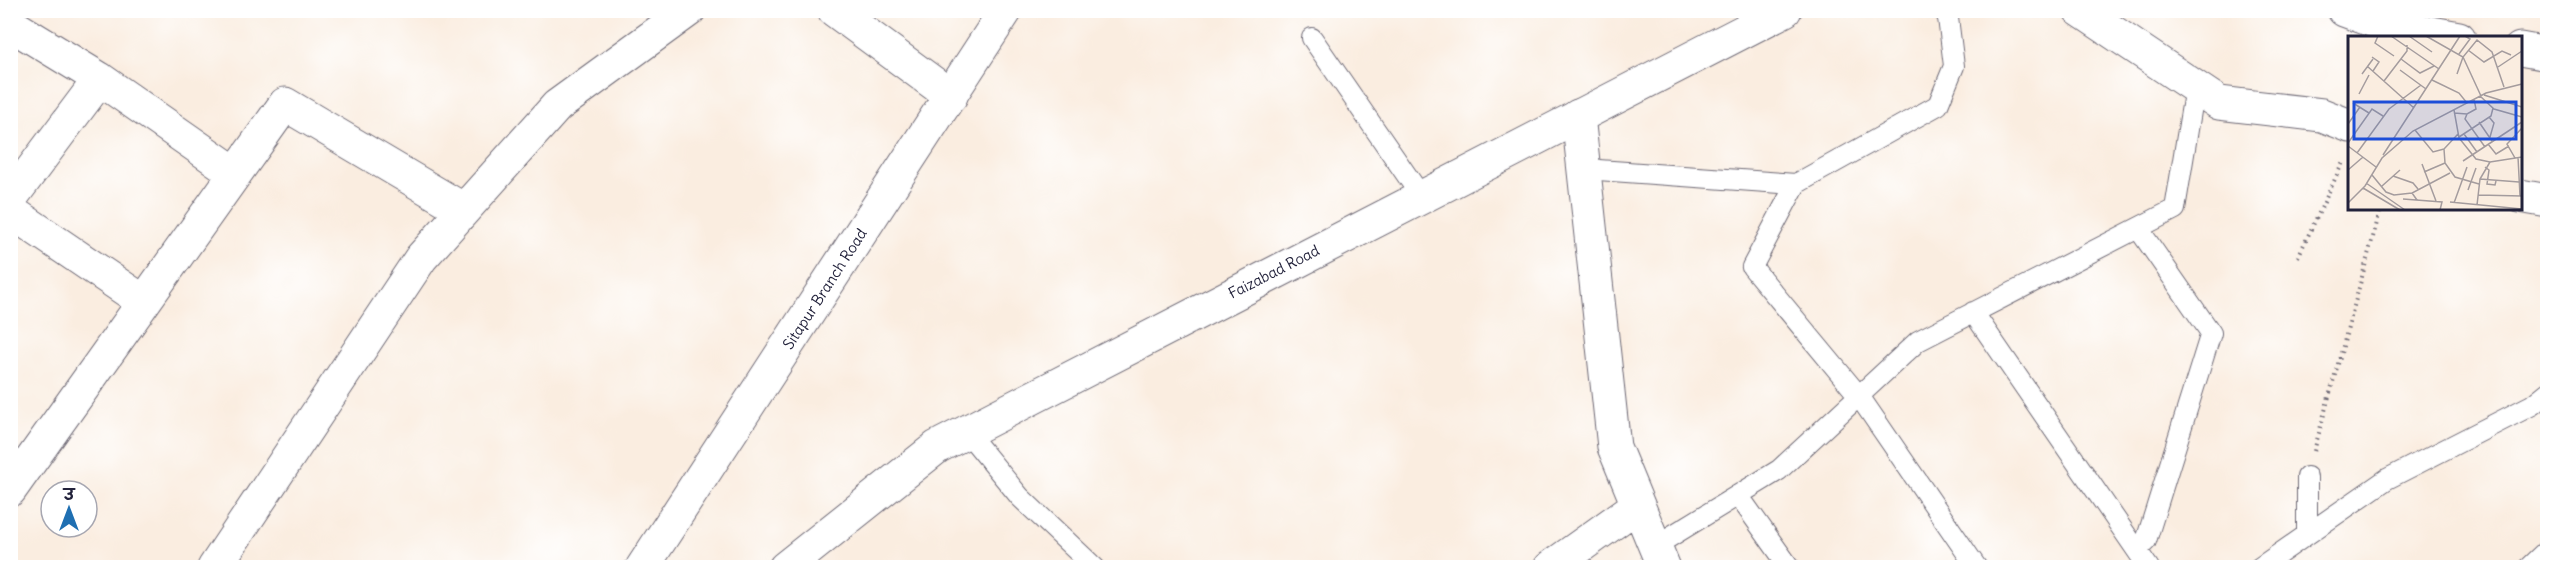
<svg xmlns="http://www.w3.org/2000/svg" width="2558" height="578" viewBox="0 0 2558 578" font-family="Delius,'Playpen Sans Deva',sans-serif">
<style>
.lines{fill:none;stroke-linecap:round;stroke-linejoin:round}
.lane-casing{stroke:#6e6975;stroke-width:22}
.street-casing{stroke:#6e6975;stroke-width:35}
.secondary-casing{stroke:#6e6975;stroke-width:35}
.primary-casing{stroke:#6e6975;stroke-width:35}
.path{stroke:#6e6975;stroke-width:4;stroke-dasharray:1.5 4.5;stroke-linecap:butt}
.lane{stroke:#fff;stroke-width:20}
.street{stroke:#fff;stroke-width:33}
.secondary{stroke:#fff;stroke-width:33}
.primary{stroke:#fff;stroke-width:33}
.labels{text-anchor:middle;stroke-width:6;stroke-linejoin:round;paint-order:stroke}
.street-label{font-size:15px;fill:#22223b;stroke:#fff}
.inset-road{fill:none;stroke:#a49c9e;stroke-width:1.5}
.view{fill:#1d4ed8;fill-opacity:0.15;stroke:#1d4ed8;stroke-width:3}
.inset-edge{fill:none;stroke:#22223b;stroke-width:3}
</style>
<rect width="100%" height="100%" fill="#fff"/>
<filter id="ink" filterUnits="userSpaceOnUse"><feTurbulence type="fractalNoise" baseFrequency=".0167" numOctaves="2"/><feDisplacementMap in="SourceGraphic" scale="12" xChannelSelector="R" yChannelSelector="G"/><feConvolveMatrix kernelMatrix="1 2 1 2 8 2 1 2 1" color-interpolation-filters="sRGB"/></filter>
<filter id="wash" filterUnits="userSpaceOnUse"><feTurbulence type="fractalNoise" baseFrequency=".008" numOctaves="4" result="noise"/><feDisplacementMap in="SourceGraphic" scale="24" xChannelSelector="R" yChannelSelector="G"/><feGaussianBlur stdDeviation="1.35" result="paint"/><feColorMatrix in="noise" values="0 0 0 0 0 0 0 0 0 0 0 0 0 0 0 0 0 1.4 0 .05"/><feComposite in="paint" operator="in"/></filter>
<g filter="url(#wash)">
<rect width="100%" height="100%" fill="#faede0"/>
</g>
<g filter="url(#ink)">
<g class="lines">
<g class="lane-casing">
<path id="lane" d="M1312 38 1421 196
M1584 169 1796 184 1938 105 1954 66 1948 18 1944 10
M1796 184 1752 267 1859 396 1977 568
M1973 312 2149 568
M966 431 1020 497 1095 568
M2307 477V534
M1738 495 1790 568
M1655 546 1779 470 1918 341 2175 209 2195 87
M2137 550 2146 541 2211 333 2138 228
M2259 568 2387 479 2532 405 2548 392
M2528 568 2548 549"/>
</g>
<g class="street-casing">
<path id="street" d="M834 10 951 96
M2080 10 2219 103 2322 115 2350 126
M2344 10 2382 24 2459 38
M10 24 100 79 235 173
M2520 49 2548 54
M1578 116 1614 447 1664 568
M2520 196 2548 201
M10 199 100 79
M10 211 144 302
M10 490 285 104 464 210
M214 568 421 258 557 106 689 10
M1550 568 1638 505"/>
</g>
<g class="secondary-casing">
<path id="secondary" d="M642 568 1006 10"/>
</g>
<g class="primary-casing">
<path id="primary" d="M785 568 937 447 1785 10"/>
</g>
<path class="path" d="M2298 257 2344 160
M2314 451 2381 208"/>
<use href="#lane" class="lane"/>
<use href="#street" class="street"/>
<use href="#secondary" class="secondary"/>
<use href="#primary" class="primary"/>
</g>
</g>
<g class="labels">
<g class="street-label">
<text transform="translate(1274 272) rotate(-27)" y="5">Faizabad Road</text>
<text transform="translate(825 289) rotate(-57)" y="5">Sitapur Branch Road</text>
</g>
</g>
<g transform="translate(2348 36)">
<rect width="174" height="174" fill="#faede0"/>
<path class="inset-road" d="M30 0 27 7 46 20M43 0 91 33M61 0 84 16M78 0 115 21 133 60M120 14 136 26 154 15 163 19M111 18 122 3 117 0M24 21 31 26 25 35M53 23 72 37 86 30M19 30 66 72M150 31 174 15M52 34 78 53M14 38 25 23M109 38 115 21 129 4 144 16 156 51M84 44 111 57 119 67M36 45 59 15V9M11 58 21 39M136 59 174 71M132 60 146 73 174 81M5 67 21 77M106 74 111 102 128 123 142 126 174 121M106 77 119 78 128 73 126 63M119 78 117 83 137 111M141 81 146 87 142 101M131 86 144 105M0 88 12 71M67 94 85 116 96 113M110 98 96 113 97 127 107 141 131 148M116 98 129 116M111 101 143 80 145 72M0 107 24 73 35 80M140 108 148 118 161 110M0 110 28 131M9 117 41 73 73 49M35 119 112 0M170 121 172 160M167 122 159 108 174 92M115 125 174 86M74 128 88 165M137 131 141 134 139 148 147 149 148 145M0 134 15 121M76 136 97 127M24 139 38 156 46 159 64 157M45 140 65 147 70 153M132 143 171 146M18 147 57 174M34 150 52 134M15 152 52 174M120 154 128 132M130 159 174 160M55 163 94 166 92 174M69 164 64 157 102 137M102 166 174 173M0 167 17 150 34 122 65 95 138 57 174 48M106 167 119 131M129 169 132 143 142 126"/>
<path class="view" d="M6 66H168V103H6Z"/>
<rect width="174" height="174" class="inset-edge"/>
</g>
<rect width="2558" height="578" fill="none" stroke="#fff" stroke-width="36"/>
<g transform="translate(69 509)"><circle r="28" fill="#ffffff" stroke="#a7a7b1" stroke-width="1.5"/>
<path d="M0-4.5L10 22L0 15L-10 22Z" fill="#1f6fb2"/>
<text y="-9" font-size="16" font-weight="bold" text-anchor="middle" fill="#22223b">उ</text>
</g>
</svg>
